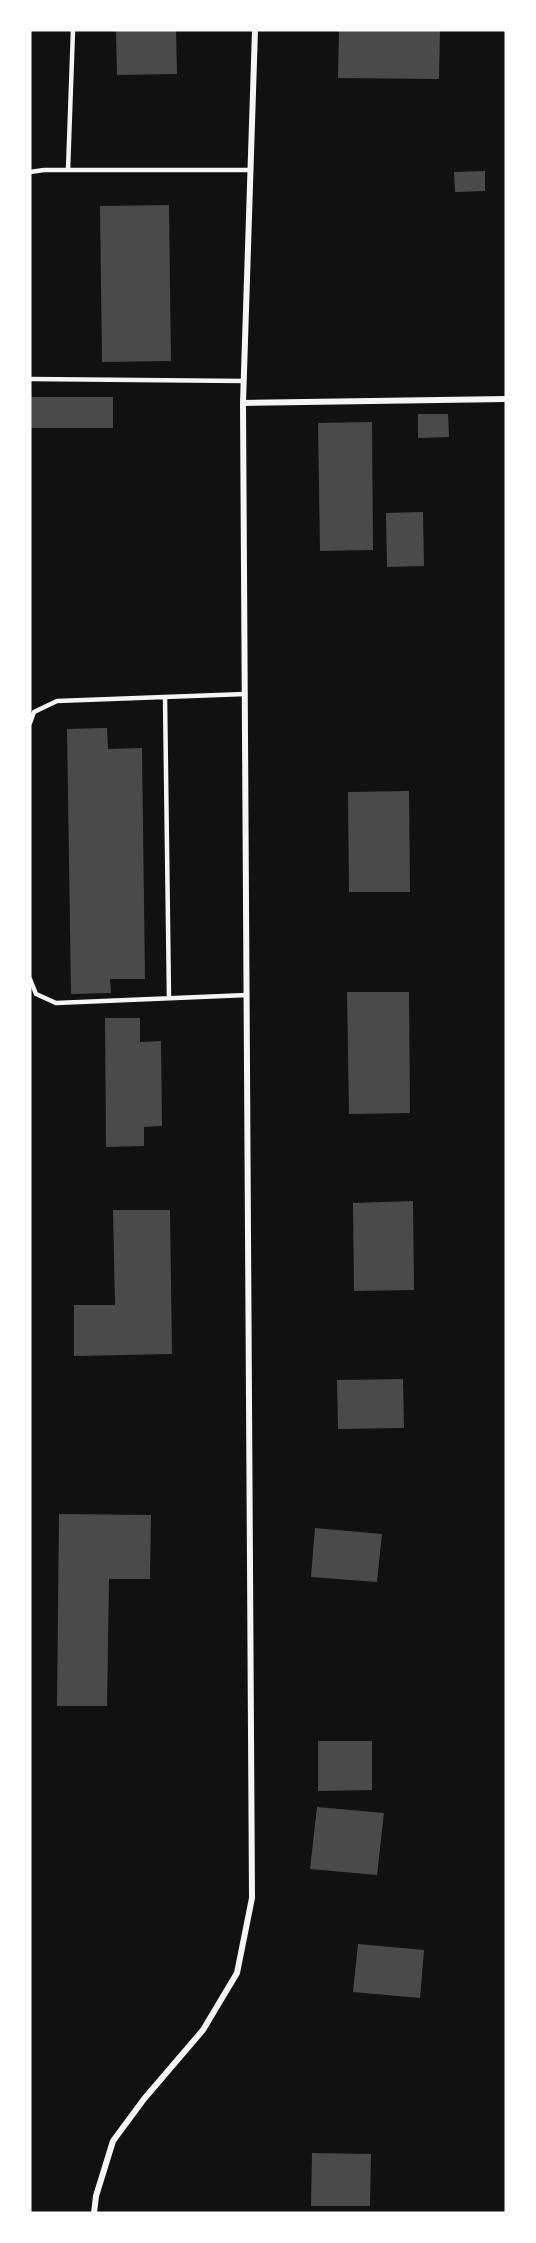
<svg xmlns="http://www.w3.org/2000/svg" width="536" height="2243" viewBox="0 0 536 2243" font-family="'Alegreya Sans',sans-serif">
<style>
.building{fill:#4a4a4a}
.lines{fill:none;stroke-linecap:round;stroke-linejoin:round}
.service{stroke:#f5f5f5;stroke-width:4.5}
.minor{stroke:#f5f5f5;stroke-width:6}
</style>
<rect width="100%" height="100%" fill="#111"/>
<path class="building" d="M116 30H176L177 74 117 75Z
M339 30H440L439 79 338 78Z
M485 171V191L455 192 454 172Z
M169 205 171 361 102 362 100 206Z
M30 397H113V428H30Z
M418 414H448L449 437 418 438Z
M372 422 373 550 320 551 318 423Z
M423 512 424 566 387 567 386 513Z
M107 728 108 749 142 748 145 979H110L111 993 71 994 67 729Z
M409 791 410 892H349L348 792Z
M347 992H409L410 1113 349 1114Z
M105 1018H140V1042L161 1041 162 1126 144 1127V1146L106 1147Z
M413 1201 414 1290 354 1291 353 1203Z
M113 1210H170L172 1354 74 1356V1305H115Z
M403 1379 404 1428 338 1429 337 1380Z
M59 1514 151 1515 150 1579H109L107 1706H57Z
M315 1528 382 1534 377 1582 311 1577Z
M318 1741H372V1790L318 1791Z
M317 1807 384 1813 377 1875 310 1869Z
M358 1944 424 1950 420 1998 353 1992Z
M312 2153 371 2154 370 2206H311Z"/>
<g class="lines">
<path class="service" d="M68 170 73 30
M30 172 44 170H251
M30 379 244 381
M165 697 169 998
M30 723 34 712 57 701 245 694
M30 979 36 994 56 1003 247 995"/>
<path class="minor" d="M243 403 506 399
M94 2213 96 2196 113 2141 144 2099 203 2030 237 1973 252 1898 243 403 255 30"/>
</g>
<rect width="536" height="2243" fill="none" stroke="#ffffff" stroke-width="63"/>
</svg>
